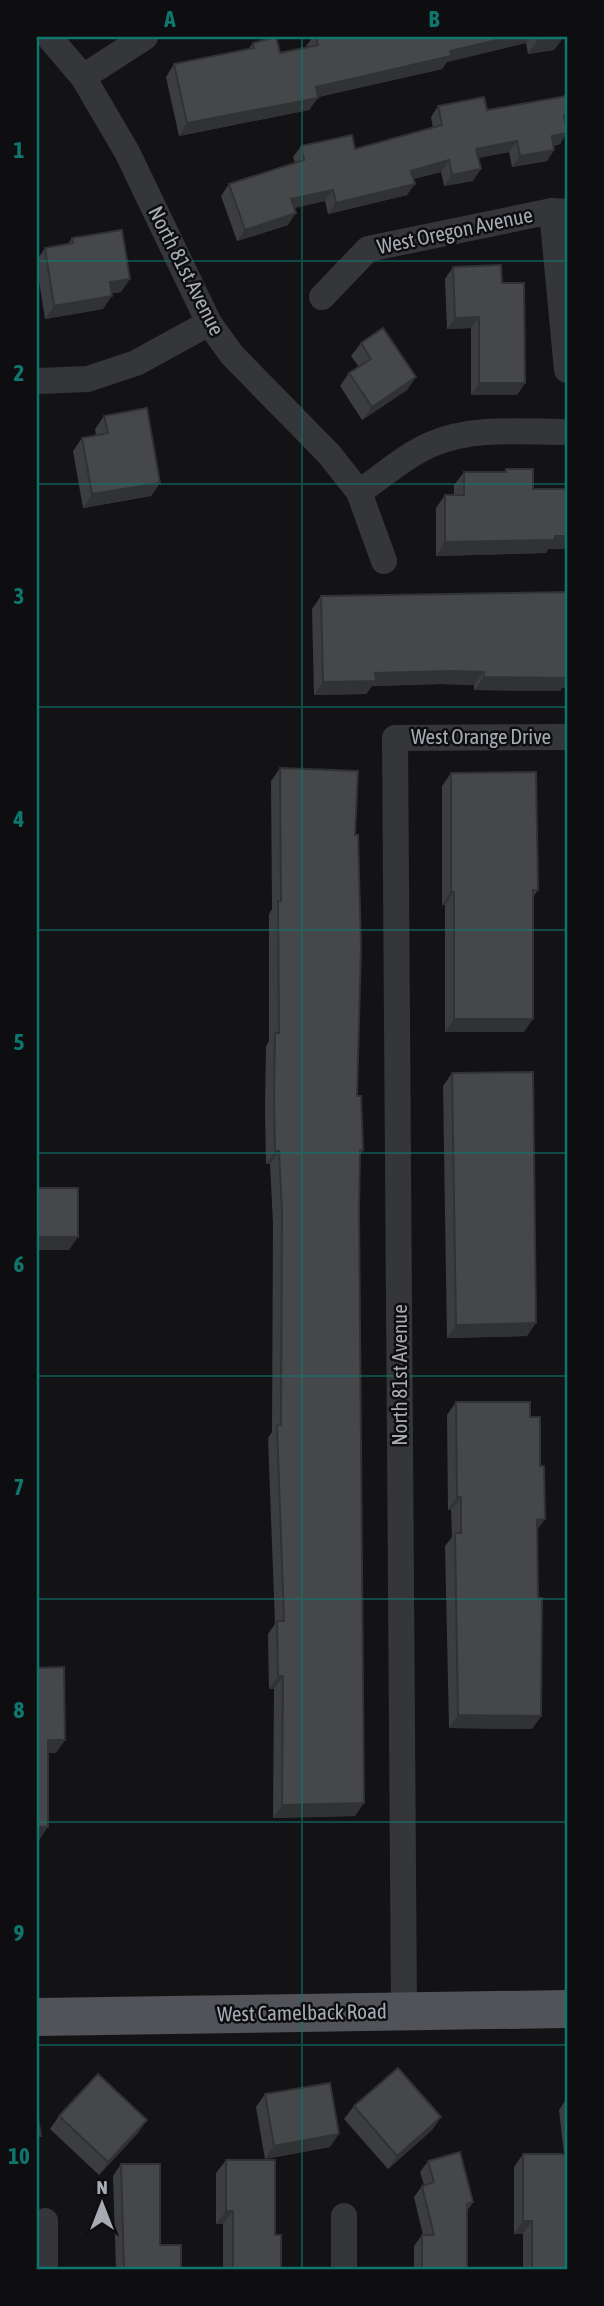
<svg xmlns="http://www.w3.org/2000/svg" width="604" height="2306" viewBox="0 0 604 2306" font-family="'Asap Condensed',sans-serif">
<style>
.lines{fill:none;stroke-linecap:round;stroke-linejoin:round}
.street{stroke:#353639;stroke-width:26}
.primary{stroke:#515358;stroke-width:38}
.wall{fill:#3c3d40}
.shaded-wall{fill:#313234}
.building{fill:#46474a;stroke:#313234;stroke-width:2}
.grid{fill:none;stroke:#0f766e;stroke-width:2;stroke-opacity:0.55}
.labels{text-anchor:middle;stroke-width:5;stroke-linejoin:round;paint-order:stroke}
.street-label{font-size:21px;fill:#a7abb3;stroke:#0e0e10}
.neatline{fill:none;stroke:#0f766e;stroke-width:2.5}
.grid-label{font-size:23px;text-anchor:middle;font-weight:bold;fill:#0f766e}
</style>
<rect width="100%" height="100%" fill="#131315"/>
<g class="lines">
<path class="street" d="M49 37 83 77 127 152 209 323 232 355 329 454 359 492 384 561
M83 77 145 37
M552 211 567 370
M322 297 368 249 552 211 567 212
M37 381 88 379 136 363 209 323
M359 492C383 476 406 455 432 444 474 426 523 432 567 432
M404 2011 395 738 567 737
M344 2216V2269
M45 2221V2269"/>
<path class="primary" d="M37 2017 567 2009"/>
</g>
<path class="wall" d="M313 37H567V38L562 39 554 50 528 54 526 43 447 62 442 69 318 97 309 110 179 136 166 77 174 64 248 49 253 43 280 53 307 47 306 46Z
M438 106 487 110 567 126 560 144 554 146V150L547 161 512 167 509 152 478 158 473 181 444 186 441 172 413 179 407 195 328 214 325 201 294 208 288 225 237 241 221 196 229 184 295 163 293 157 301 146 355 149 433 128 431 117Z
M72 238 121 292 112 293 103 309 45 319 37 268V260L45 248 68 244Z
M453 267 502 283 525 383 517 395H471V328L447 329 445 279Z
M361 343 416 377 407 390 362 420 340 386 349 373 359 367 351 356Z
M104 416 160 483 151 496 83 508 73 451 82 438 96 435 95 429Z
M506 469 533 489H567V549H548L546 553 436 556V508L445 495H454V485L464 472H504Z
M567 592V688H562L560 691 474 690V685L441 684 372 686 366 694 314 695 312 609 321 596Z
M280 768 355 835 357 1096 363 1150 360 1155 355 1816 273 1818 274 1689H269L268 1634 275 1624 268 1438 272 1432 273 1224 270 1164H266L265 1110 266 1046 269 1041V914L272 909 271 781Z
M451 773 538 890 533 897 524 1032H445V905H442V786Z
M452 1073 527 1336 447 1338 443 1086Z
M456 1402 530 1417 537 1531 541 1716 532 1729 449 1728 445 1546 452 1537 451 1510H448L447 1415Z
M265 2094 330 2147 265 2159 256 2107Z
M567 2098V2269H523V2234H514V2167L523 2154H564L559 2110Z
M354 2106 441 2117 432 2130 388 2169 344 2119Z
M59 2116 138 2133 99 2175 50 2129Z
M226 2160 275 2235 281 2269H223V2224H216V2173Z
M428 2161 473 2202 467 2211V2269H414V2246L422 2235H423L414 2197 422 2186 424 2185 420 2172Z
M121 2164 160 2245 181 2269H116L113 2176Z"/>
<path class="shaded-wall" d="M509 37H531L526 43 447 62 442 69 310 99 318 98 309 110 179 136 187 123 450 51Z
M555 37H567V38L562 39 554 50 528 54 537 41Z
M567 133 560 144 544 147 552 136Z
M517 141 509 152 468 160 476 149Z
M554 150 547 161 512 167 520 156Z
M449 160 441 172 403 182 411 171Z
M481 169 473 181 444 186 452 175Z
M415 184 407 195 328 214 336 203Z
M333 190 325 201 284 210 291 199Z
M296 213 288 225 237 241 245 230Z
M130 279 121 292 101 295 110 282Z
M112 296 103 309 45 319 54 306Z
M479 317 471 328 447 329 455 318Z
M416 377 407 390 362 420 372 407Z
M479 383H525L517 395H471Z
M160 483 151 496 83 508 92 494Z
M555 536H567V549H548L546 553 436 556 445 542Z
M451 671 484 672 474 685 441 684 372 686 366 694 314 695 323 682 375 673Z
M484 677H567V688H562L560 691 474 690Z
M451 892H454L445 905H442Z
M454 1019H533L524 1032H445Z
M275 1151H279L270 1164H266Z
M37 1237H78L69 1250H37Z
M536 1323 527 1336 447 1338 456 1325Z
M457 1497H461L451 1510H448Z
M545 1519 536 1532 537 1520Z
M278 1676H283L274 1689H269Z
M458 1715 541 1716 532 1729 449 1728Z
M48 1740H65L56 1753H39Z
M364 1803 355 1816 273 1818 282 1805Z
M37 1827H48L39 1840H37Z
M441 2117 432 2130 388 2169 397 2156Z
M147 2120 138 2133 99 2175 108 2162Z
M339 2134 330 2147 265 2159 274 2146Z
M226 2211H233L223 2224H216Z
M523 2221H532L523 2234H514Z"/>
<path class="building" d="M276 37 280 53 318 45 316 37H509L450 51 451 56 316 87 318 98 187 123 174 64 254 48 253 43Z
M536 37H563L537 41Z
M567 96V115H564L567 133 552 136 554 150 520 156 517 141 476 149 481 169 452 175 449 160 411 171 415 184 336 203 333 190 291 199 296 213 245 230 229 184 304 160 301 146 352 135 355 149 442 125 438 106 484 97 487 110Z
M122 230 130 279 110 282 112 296 54 306 45 248 73 243 72 238Z
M501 265 502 283H524L525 383H479V317L455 318 453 267Z
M383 328 416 377 372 407 349 373 371 359 361 343Z
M147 408 160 483 92 494 82 438 108 433 104 416Z
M506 469H533V489H567V536H555V540L445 542V495H464V472H506Z
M567 592V678L484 677V672L451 671 375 673 376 681 323 682 321 596Z
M280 768 358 771 355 835H358L361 947 357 1096H361L363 1150H360L359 1210 364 1803 282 1805 283 1676H278L277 1621H284L277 1425H281L282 1211 279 1151H275L274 1097 275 1033H279L278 901H281Z
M536 772 538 890H533V1019H454V892H451V773Z
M533 1072 536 1323 456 1325 452 1073Z
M37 1188H78V1237H37Z
M456 1402H530V1417H540V1466H544L545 1519 537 1520 538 1598H542L541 1716 458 1715 455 1533H461V1497H457Z
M64 1667 65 1740H48V1827H37V1668Z
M398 2068 441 2117 397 2156 354 2106Z
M98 2074 147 2120 108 2162 59 2116Z
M330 2083 339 2134 274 2146 265 2094Z
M37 2112 41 2136H37Z
M460 2152 473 2202 467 2204V2269H422V2235H434L422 2186 434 2182 428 2161Z
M523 2154H567V2269H532V2221H523Z
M226 2160H275V2235H281V2269H233V2211H226Z
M121 2164H160V2245H181V2269H124Z"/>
<path class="grid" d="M302 37V2269M37 261H567M37 484H567M37 707H567M37 930H567M37 1153H567M37 1376H567M37 1599H567M37 1822H567M37 2045H567"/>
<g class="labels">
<g class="street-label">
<text transform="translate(455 231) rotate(-12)" y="7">West Oregon Avenue</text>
<text transform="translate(186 271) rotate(63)" y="7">North 81st Avenue</text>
<text x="481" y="744">West Orange Drive</text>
<text transform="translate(400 1375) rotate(-90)" y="7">North 81st Avenue</text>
<text transform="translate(302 2013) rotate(-1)" y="7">West Camelback Road</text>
</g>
</g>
<rect width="604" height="2306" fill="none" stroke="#0e0e10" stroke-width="77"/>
<g transform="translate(102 2204)" stroke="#0e0e10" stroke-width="5" paint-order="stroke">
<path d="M0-5L12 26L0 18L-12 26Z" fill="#a7abb3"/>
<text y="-10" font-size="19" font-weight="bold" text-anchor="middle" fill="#a7abb3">N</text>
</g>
<rect x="38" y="38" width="528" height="2230" class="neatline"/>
<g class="grid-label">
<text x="170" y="27">A</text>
<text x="434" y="27">B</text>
<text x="19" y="158">1</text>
<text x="19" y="381">2</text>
<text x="19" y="604">3</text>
<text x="19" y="827">4</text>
<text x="19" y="1050">5</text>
<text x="19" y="1272">6</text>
<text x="19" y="1495">7</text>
<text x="19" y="1718">8</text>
<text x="19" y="1941">9</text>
<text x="19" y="2164">10</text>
</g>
</svg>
